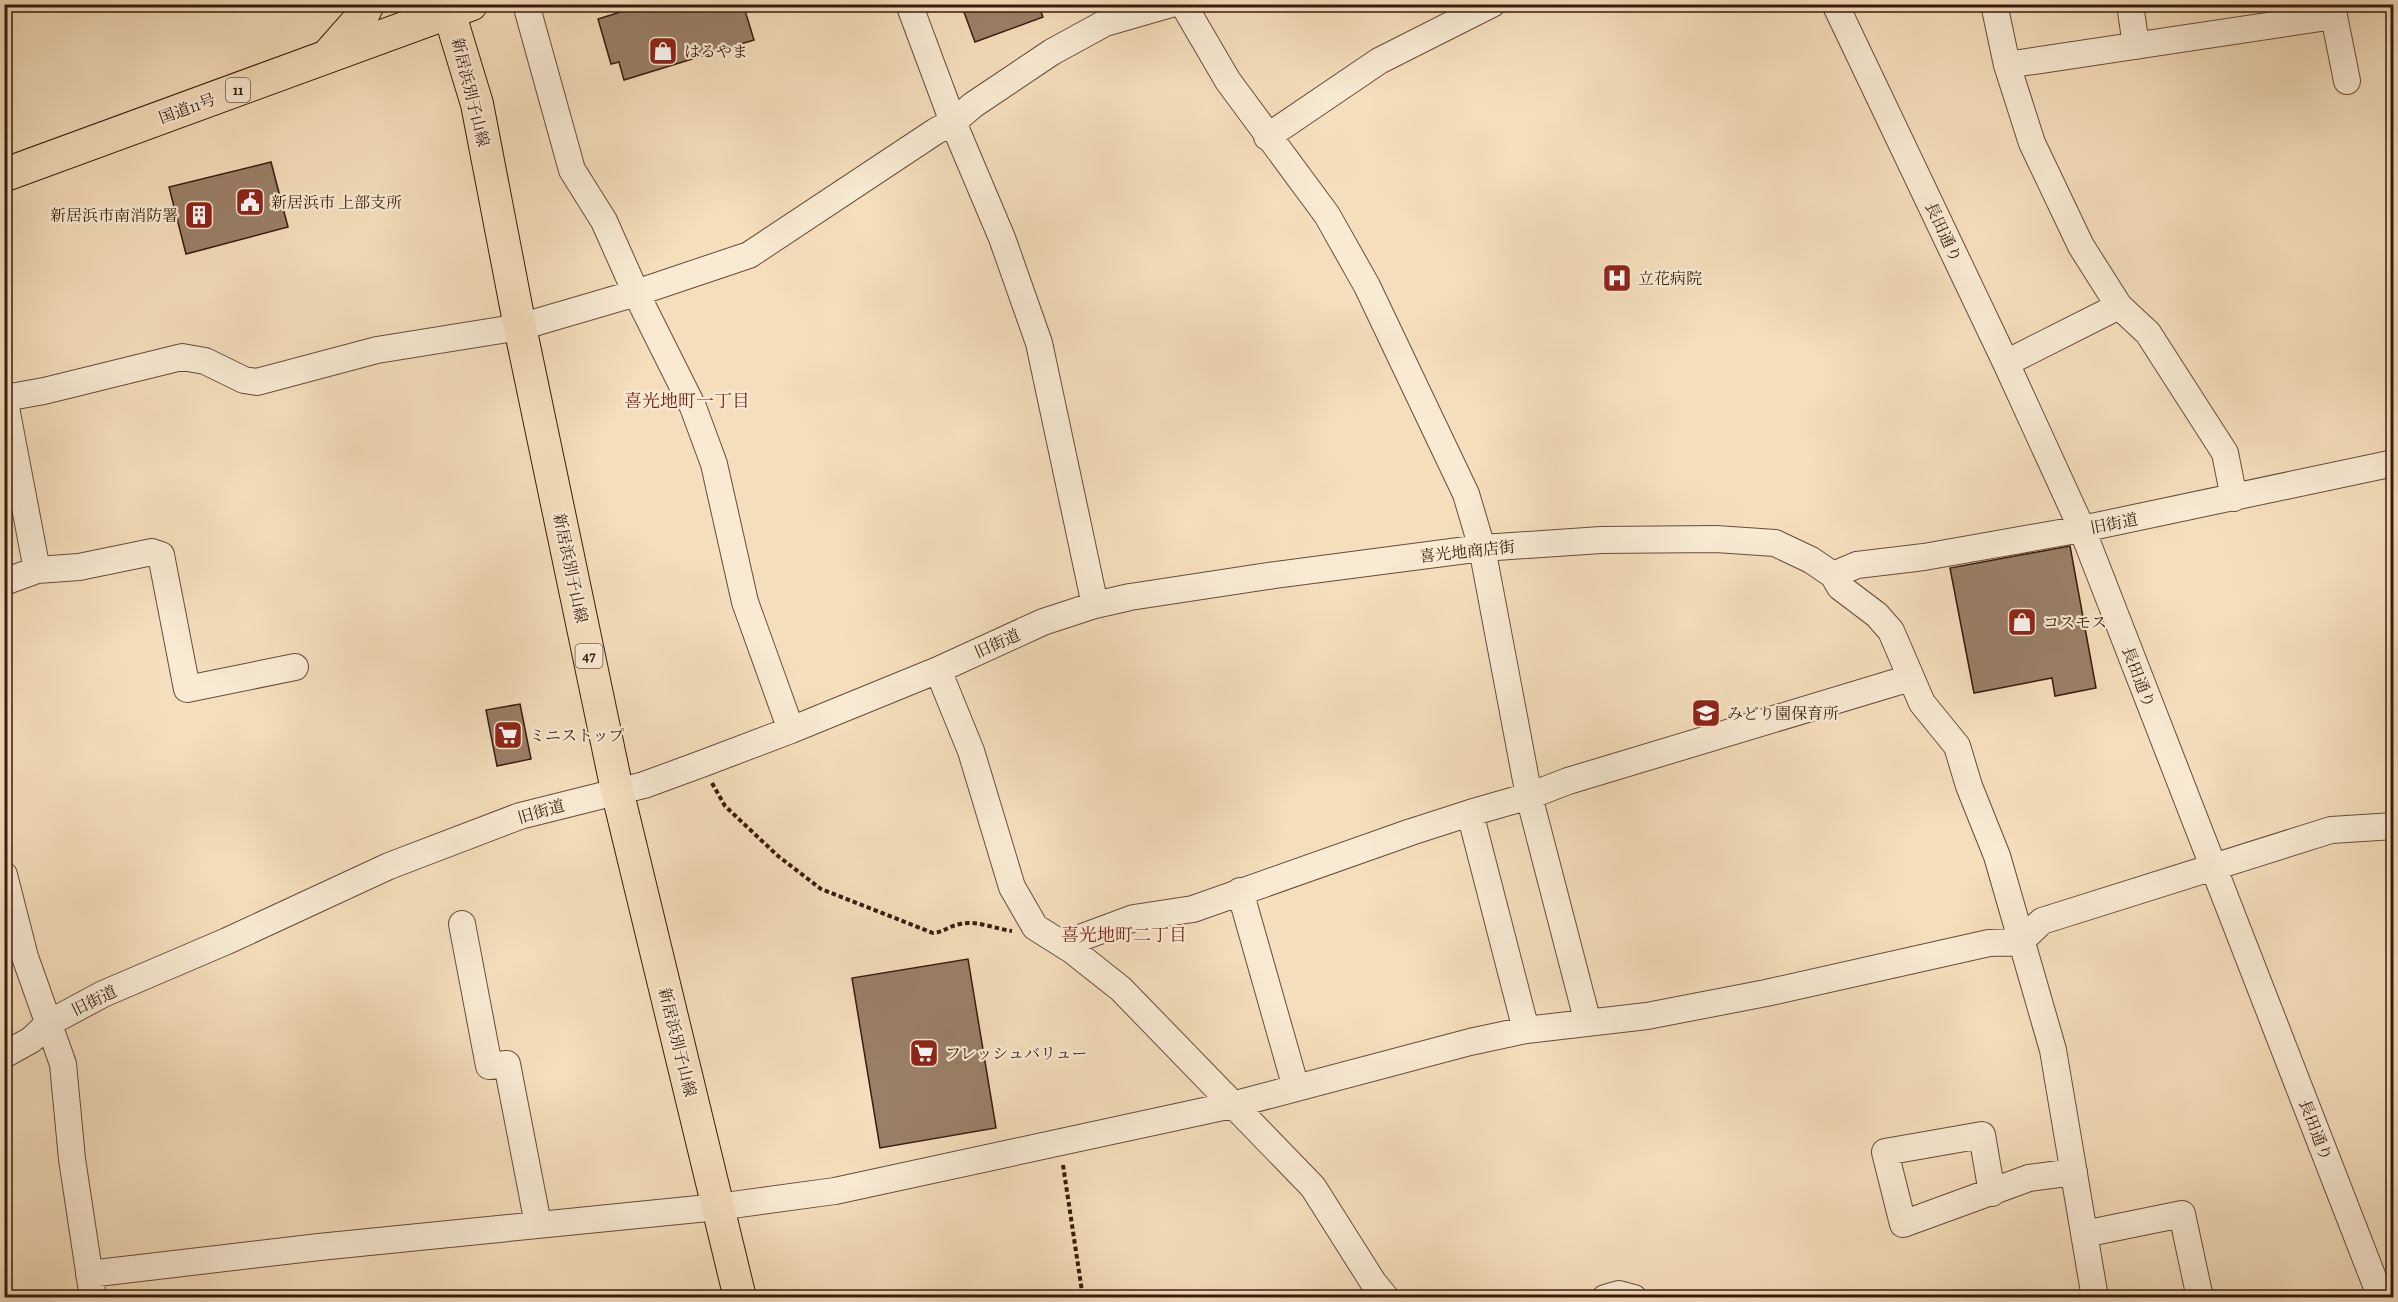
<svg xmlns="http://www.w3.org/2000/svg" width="2398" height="1302" viewBox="0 0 2398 1302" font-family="Alegreya,'Noto Serif JP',serif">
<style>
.building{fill:#9a8068;stroke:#381b0e;stroke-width:1.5}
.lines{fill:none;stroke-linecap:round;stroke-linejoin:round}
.minor-casing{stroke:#674c3a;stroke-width:28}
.major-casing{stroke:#381b0e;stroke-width:34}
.highway-casing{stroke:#381b0e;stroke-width:35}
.path{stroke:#381b0e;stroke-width:4;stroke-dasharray:4.5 3;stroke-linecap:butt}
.minor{stroke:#f8ead3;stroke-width:26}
.major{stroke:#f5debc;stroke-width:32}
.highway{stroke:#f5debc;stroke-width:33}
.labels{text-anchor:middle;stroke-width:4.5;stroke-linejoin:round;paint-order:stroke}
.shield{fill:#f8ead3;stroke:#725949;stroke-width:1.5}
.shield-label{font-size:15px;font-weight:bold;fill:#381b0e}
.poi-label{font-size:16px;fill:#381b0e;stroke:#f8ead3;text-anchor:start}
.street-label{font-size:16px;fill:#381b0e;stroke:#f8ead3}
.neighbourhood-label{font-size:18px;fill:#7a1f14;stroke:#f8ead3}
</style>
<rect width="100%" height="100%" fill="#f5debc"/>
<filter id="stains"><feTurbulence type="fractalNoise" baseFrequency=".00333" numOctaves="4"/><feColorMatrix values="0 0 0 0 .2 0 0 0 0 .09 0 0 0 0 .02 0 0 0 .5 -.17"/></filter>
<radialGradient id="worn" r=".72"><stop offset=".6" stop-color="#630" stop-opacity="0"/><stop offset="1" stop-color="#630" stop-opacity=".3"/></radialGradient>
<path class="building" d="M646 4H743L754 40 624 80 619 62 611 64 598 19Z
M961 4H1038L1043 17 975 42Z
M271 162 288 227 186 254 169 187Z
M2070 546 2096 688 2055 696 2052 678 1974 693 1950 568Z
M520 704 531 759 497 766 486 710Z
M968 959 996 1128 880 1148 852 978Z"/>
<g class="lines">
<g class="minor-casing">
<path id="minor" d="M526 4 572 170 604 221 636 293 693 407 714 464 745 602 791 730
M909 4 953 122 1002 238 1039 343 1095 605
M1183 4 1228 81 1327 215 1367 286 1466 494 1482 548 1529 796 1588 1023
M1835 4 2006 363 2082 529 2381 1298
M1994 4 2007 65 2032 143 2081 246 2119 306 2148 333 2225 453 2234 498
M2130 4 2136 46
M2007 65 2334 16 2347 81
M1267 137 1379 61 1492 4
M2006 363 2119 306
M4 397 37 570
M5 398 44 391 182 357 205 361 244 380 257 382 377 350 520 327 636 293 749 255 936 131 953 122 973 105 1052 52 1105 23 1171 4
M1833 575 1857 565 1924 557 2082 529 2394 463
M4 582 37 570 79 567 152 552 161 555 187 689 295 667
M938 670 971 751 1012 887 1035 927 1073 951 1121 989 1313 1187 1373 1282 1386 1298
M1470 813 1526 1030
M4 875 25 957 63 1064 72 1159 93 1298
M1240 891 1296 1088
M462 924 489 1066 507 1064 538 1224
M1073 951 1080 938 1134 918 1193 909 1411 832 1470 813 1529 796 1568 781 1910 678
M4 1055 31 1040 49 1023 103 994 227 941 389 866 520 816 644 785 704 763 791 730 938 670 1043 622 1095 605 1130 597 1275 575 1482 548 1601 540 1716 539 1775 543 1811 560 1833 575 1840 587 1877 615 1891 631 1922 703 1957 746 1969 786 1997 856 2053 1050 2095 1298
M1992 1193 1982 1135 1885 1152 1903 1224 2029 1178 2074 1172
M2084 1234 2182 1214 2200 1298
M89 1274 319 1247 718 1207 835 1191 1232 1105 1470 1042 1526 1030 1647 1016 1766 993 1989 943 2020 942 2042 921 2331 830 2394 826
M1605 1298 1619 1294 1634 1298"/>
</g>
<g class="major-casing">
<path id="major" d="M445 4 449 12 477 104 520 327 617 790 740 1298
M326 57 363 15 368 4"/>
</g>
<g class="highway-casing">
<path id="highway" d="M4 175 471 4"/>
</g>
<path class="path" d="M712 783 725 806 778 856 821 889 933 933C944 932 949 926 960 924 976 920 996 929 1012 931
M1063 1165 1083 1298"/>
<use href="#minor" class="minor"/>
<use href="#major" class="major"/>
<use href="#highway" class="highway"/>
</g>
<defs>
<g id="shop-square" transform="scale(1.5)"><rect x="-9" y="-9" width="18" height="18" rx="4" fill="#8f2418" stroke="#f8ead3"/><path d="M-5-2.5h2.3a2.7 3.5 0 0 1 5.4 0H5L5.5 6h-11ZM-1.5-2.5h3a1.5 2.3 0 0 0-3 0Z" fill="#fff"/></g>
<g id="civic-square" transform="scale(1.5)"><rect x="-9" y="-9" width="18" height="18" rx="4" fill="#8f2418" stroke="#f8ead3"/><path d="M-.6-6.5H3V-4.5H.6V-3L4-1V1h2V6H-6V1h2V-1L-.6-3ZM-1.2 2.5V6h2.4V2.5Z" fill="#fff"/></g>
<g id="building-square" transform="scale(1.5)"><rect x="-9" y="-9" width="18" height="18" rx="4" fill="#8f2418" stroke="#f8ead3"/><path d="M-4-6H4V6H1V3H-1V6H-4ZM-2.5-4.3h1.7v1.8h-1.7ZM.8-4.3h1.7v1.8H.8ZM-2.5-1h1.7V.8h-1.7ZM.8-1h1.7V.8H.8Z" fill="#fff"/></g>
<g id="hospital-square" transform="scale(1.5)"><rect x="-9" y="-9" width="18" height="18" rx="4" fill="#8f2418" stroke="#f8ead3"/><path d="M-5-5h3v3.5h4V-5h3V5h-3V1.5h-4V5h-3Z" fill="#fff"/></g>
<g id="school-square" transform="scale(1.5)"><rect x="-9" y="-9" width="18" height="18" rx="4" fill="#8f2418" stroke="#f8ead3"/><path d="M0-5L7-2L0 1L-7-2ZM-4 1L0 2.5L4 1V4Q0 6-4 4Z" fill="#fff"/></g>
<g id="supermarket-square" transform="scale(1.5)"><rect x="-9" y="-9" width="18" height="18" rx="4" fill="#8f2418" stroke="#f8ead3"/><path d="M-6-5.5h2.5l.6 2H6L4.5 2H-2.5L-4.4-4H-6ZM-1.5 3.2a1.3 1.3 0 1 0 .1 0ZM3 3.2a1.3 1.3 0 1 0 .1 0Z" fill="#fff"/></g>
</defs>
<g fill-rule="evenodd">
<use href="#shop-square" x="663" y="51"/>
<use href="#civic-square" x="250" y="202"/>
<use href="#building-square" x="199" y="215"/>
<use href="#hospital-square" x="1617" y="278"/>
<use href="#shop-square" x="2022" y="622"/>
<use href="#school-square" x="1706" y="713"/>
<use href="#supermarket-square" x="508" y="735"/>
<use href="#supermarket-square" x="924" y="1053"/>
</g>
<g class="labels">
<g class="shield">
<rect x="226" y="78" width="24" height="24" rx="4.5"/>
<rect x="575.5" y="644" width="27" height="24" rx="4.5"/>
</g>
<g class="shield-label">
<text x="238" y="95">11</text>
<text x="589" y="661">47</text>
</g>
<g class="poi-label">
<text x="684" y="57">はるやま</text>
<text x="271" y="208">新居浜市 上部支所</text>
<text x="178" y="221" text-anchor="end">新居浜市南消防署</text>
<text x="1638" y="284">立花病院</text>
<text x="2043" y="628">コスモス</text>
<text x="1727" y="719">みどり園保育所</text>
<text x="529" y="741">ミニストップ</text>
<text x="945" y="1059">フレッシュバリュー</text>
</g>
<g class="street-label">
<text transform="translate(471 92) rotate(76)" y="6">新居浜別子山線</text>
<text transform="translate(187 108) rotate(-20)" y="6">国道11号</text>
<text transform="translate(1944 232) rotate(65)" y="6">長田通り</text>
<text transform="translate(2114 523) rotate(-11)" y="6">旧街道</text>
<text transform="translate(1467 551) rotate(-6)" y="6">喜光地商店街</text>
<text transform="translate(571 568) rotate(78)" y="6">新居浜別子山線</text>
<text transform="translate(997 643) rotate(-24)" y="6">旧街道</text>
<text transform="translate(2139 677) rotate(69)" y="6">長田通り</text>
<text transform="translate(541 811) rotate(-16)" y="6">旧街道</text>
<text transform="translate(94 1000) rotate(-26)" y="6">旧街道</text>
<text transform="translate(678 1042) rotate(76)" y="6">新居浜別子山線</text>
<text transform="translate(2316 1130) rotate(69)" y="6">長田通り</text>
</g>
<g class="neighbourhood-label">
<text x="687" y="407">喜光地町一丁目</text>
<text x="1124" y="941">喜光地町二丁目</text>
</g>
</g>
<rect width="2398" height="1302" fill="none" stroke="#f5debc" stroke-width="24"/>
<rect x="6" y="6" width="2386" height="1290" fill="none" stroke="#381b0e" stroke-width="3"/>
<rect x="12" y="12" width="2374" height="1278" fill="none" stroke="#381b0e" stroke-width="1.5"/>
<rect width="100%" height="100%" filter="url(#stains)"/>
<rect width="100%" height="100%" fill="url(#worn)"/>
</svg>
